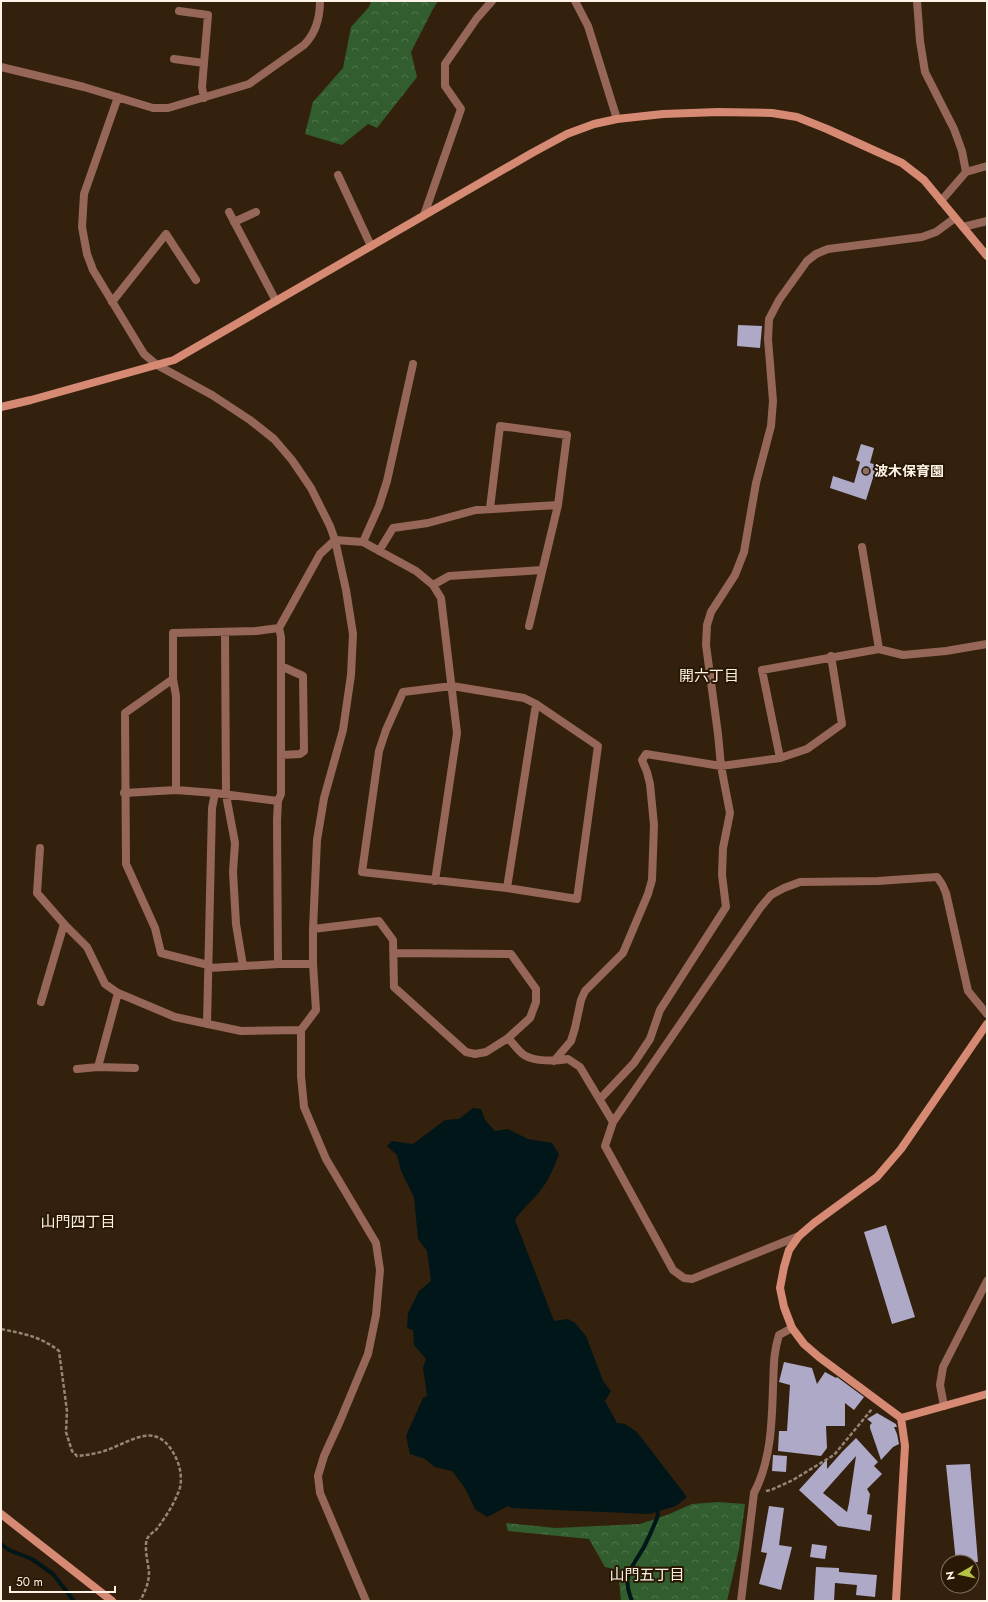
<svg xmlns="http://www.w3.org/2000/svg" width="988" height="1602" viewBox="0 0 988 1602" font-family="Jost,'Noto Sans JP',sans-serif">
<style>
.forest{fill:url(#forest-crowns)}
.water{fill:#001618}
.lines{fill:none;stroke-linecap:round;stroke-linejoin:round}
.stream{stroke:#001618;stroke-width:4}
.building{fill:#aea9c7;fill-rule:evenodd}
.path{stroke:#948574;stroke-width:2.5;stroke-dasharray:4 2;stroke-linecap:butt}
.street{stroke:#966658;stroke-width:8}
.secondary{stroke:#d78a73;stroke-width:8}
.education-dot{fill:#8d6e63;stroke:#281804;stroke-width:1.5}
.labels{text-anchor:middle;stroke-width:4;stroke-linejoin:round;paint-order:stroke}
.poi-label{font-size:14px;font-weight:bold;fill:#fef3e6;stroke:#281804;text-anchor:start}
.neighbourhood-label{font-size:15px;fill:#fef3e6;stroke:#281804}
</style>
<defs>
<pattern id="forest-crowns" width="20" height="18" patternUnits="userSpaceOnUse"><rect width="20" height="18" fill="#315d2f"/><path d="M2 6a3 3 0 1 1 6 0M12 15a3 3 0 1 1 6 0" fill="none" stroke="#50754d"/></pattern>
</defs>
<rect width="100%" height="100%" fill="#33210d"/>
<path class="forest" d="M371 1H438L433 9 411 52 417 77 377 128 368 124 342 145 305 134 313 102 343 68 351 27 369 7Z
M718 1502 745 1504 739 1549 727 1601H621L618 1570 605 1567 589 1539 508 1531 506 1523 556 1528 640 1524 667 1515 692 1504Z"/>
<path class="water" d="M473 1108 481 1109 485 1120 495 1131 508 1129 528 1139 552 1143 559 1154C554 1167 549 1180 540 1191 532 1201 522 1209 515 1220L554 1321 568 1319 575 1323 586 1336 603 1381 611 1391 605 1401 617 1423 625 1424 637 1432 687 1497 676 1506 649 1514 511 1508 508 1506 487 1517 475 1509 465 1488 452 1471 435 1467 425 1459 410 1454 406 1436 423 1398 427 1396 423 1368 426 1359 414 1345 413 1330 407 1328 408 1313 419 1291 431 1281 427 1251 418 1239 414 1197 401 1171 397 1155 387 1146 392 1141 413 1144 445 1120 459 1119Z"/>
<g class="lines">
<path class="stream" d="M1 1544 9 1550 32 1559 53 1574 74 1601
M632 1601C621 1575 632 1568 644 1547 649 1537 653 1528 657 1518L658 1514 656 1507"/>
</g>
<path class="building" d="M738 325 762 326 760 348 737 346Z
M861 444 874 448 870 463 877 465 866 500 830 488 833 476 854 483 860 462 856 460Z
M886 1225 915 1317 892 1324 864 1232Z
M784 1362 812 1368 817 1384 825 1372 836 1378 837 1377 864 1397 854 1410 845 1403V1426H826L827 1448 821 1456 778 1451 779 1431H787L790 1385 779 1382Z
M877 1413 896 1424 897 1427H894L897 1434 899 1444 893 1447 881 1460 870 1428V1425L872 1423 867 1419Z
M856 1438 878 1462 874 1466 882 1474 867 1489 870 1494 867 1514 872 1515 870 1531 838 1526 799 1490 827 1459V1469L842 1452ZM856 1456 849 1503 847 1512 823 1493Z
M773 1455 787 1456 786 1472 772 1471Z
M970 1464 978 1562H956L946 1465Z
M769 1506 784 1508 779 1545 792 1547 781 1590 759 1584 767 1553 761 1552Z
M812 1544 827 1546 825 1559 810 1557Z
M816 1567 839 1568V1572L877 1575 875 1597 856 1595 857 1585 835 1583 834 1601 814 1600Z"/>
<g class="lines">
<path class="path" d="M1 1329C24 1334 40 1336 59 1351L67 1411 66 1432 72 1451 77 1456C86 1455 95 1454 104 1451 132 1442 157 1418 176 1458 181 1468 183 1483 178 1493 173 1506 164 1519 156 1530 153 1532 149 1535 147 1539 144 1547 148 1563 149 1572 149 1583 145 1592 140 1601
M766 1491 771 1490 793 1480 834 1455 872 1409"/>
<path class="street" d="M575 1 588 26 617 119
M917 1 920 41 925 72 954 129 962 151 966 172
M179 11 208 15 202 87 204 98
M174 59 204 63
M1 67 84 87 153 108H168L249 84 304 45C316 33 320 18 320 1
M118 97 84 194 82 227 87 254 93 270 144 354 157 365 212 395 250 420 274 439 292 460 311 488 330 526 335 540 346 590 353 634 351 675 343 730 324 798 317 840 313 929V964L316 1010 301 1030V1076L304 1107 326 1159 376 1243 380 1270 376 1315 368 1354 340 1421 324 1456 318 1476 320 1493 366 1601
M338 175 371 246
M941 201 966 172 987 166
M229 212 276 301
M424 215 461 109 445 86V64L477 18 492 1
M234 222 256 212
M963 227 987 221
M112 302 166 234 196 280
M490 508 500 426 567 435 558 505 529 626
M335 540 363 542 416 571 433 585 441 598 457 733 435 881
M363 542 379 506 387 481 413 364
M862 547 879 649
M379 551 393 528 428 523 476 510 558 505
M433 585 449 576 542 570
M225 632 226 795 235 843 233 872 236 924 243 966
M173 679 176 696V790
M452 686 524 698 536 704 598 746 577 899 507 888 362 872 379 751 386 730 403 692Z
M281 755 300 754 304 751 303 676 281 666
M780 758 762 670 879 649 903 655 946 651 987 644
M124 793 176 790 215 793 278 801
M40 848 37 893 64 924 87 947 105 984 118 993 175 1017 241 1031 301 1030
M507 888 536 704
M313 929 379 921 393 940 394 987 466 1052 475 1054 486 1052 508 1038 530 1018 536 1002V989L511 954 394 953
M278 964 277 820 278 801 281 794V637L279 628 320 554 335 540
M208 965 161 953 155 928 126 864 125 713 173 679V633L256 631 279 628
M209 968 278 964H313
M41 1002 64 924
M207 1024 212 808 215 793
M508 1038C513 1043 518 1051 524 1055 535 1062 556 1061 568 1059L580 1067 613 1122
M554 1061 571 1041 575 1028 581 1000 585 991 623 953 648 894 652 880 654 825 650 784 647 772 642 760 646 754 721 766 780 758 807 749 842 724 831 656
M98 1067 118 993
M77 1069 98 1067 135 1068
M600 1099 634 1063 650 1039 660 1010 726 907 722 875 723 848 730 813 721 766 718 734 706 645 707 625 711 612 735 575 744 552 756 483 771 426 773 401 768 339 769 319 779 300 807 261 816 254 828 249 922 237 936 232 955 218
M799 1236 692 1279 684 1278 673 1270 605 1146 613 1122 760 908 771 895 784 888 800 882 878 881 937 877 942 884 946 893 968 991 987 1014
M944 1406 940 1385 943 1367 987 1281
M741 1601 754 1493C771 1461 772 1422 773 1387 774 1368 773 1354 779 1335L792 1328"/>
<path class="secondary" d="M1 407 31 400 174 360 532 153 567 134 594 124 617 119 663 114 718 112 772 113 797 117 827 129 902 163 924 180 987 256
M901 1418 987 1394
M1 1514 112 1601
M896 1601 905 1446 901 1418 819 1357 804 1344 792 1328 784 1307 780 1288 784 1267 789 1250 799 1236 814 1223 877 1177 901 1149 987 1024"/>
</g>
<circle class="education-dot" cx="866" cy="471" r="4"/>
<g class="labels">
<g class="poi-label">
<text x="874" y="476">波木保育園</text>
</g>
<g class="neighbourhood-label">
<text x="709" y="681">開六丁目</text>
<text x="78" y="1227">山門四丁目</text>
<text x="647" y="1580">山門五丁目</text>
</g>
</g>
<rect width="988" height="1602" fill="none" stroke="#fef3e6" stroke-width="4"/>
<g transform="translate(960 1574) rotate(261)"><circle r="19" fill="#281804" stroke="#7e705e"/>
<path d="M0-3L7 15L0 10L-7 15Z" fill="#b8c147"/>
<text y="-6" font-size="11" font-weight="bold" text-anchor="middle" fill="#fef3e6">N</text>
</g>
<path d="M10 1586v6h105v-6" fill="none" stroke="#fef3e6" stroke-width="2"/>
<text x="16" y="1586" font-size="12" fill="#fef3e6" stroke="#281804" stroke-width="3" paint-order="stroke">50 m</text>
</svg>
